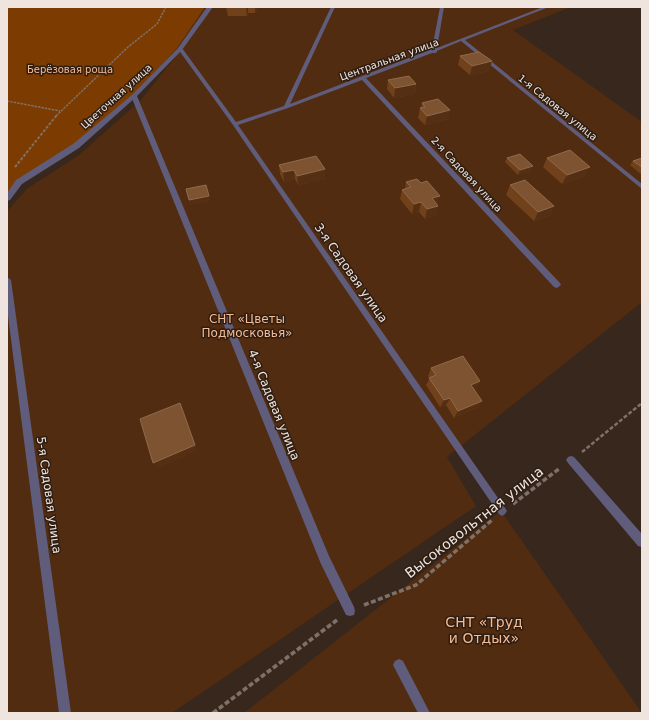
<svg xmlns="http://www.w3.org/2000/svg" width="649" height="720" viewBox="0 0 649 720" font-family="'DejaVu Sans',sans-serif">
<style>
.green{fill:#512c10}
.forest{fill:#7c3b00}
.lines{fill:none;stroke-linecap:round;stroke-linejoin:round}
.path-far3{stroke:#7f7167;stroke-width:1.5;stroke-dasharray:2.5 1;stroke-linecap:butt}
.path-far2{stroke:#7f7167;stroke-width:2;stroke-dasharray:3 1.5;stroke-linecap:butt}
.path-far1{stroke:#7f7167;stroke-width:2.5;stroke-dasharray:4 2;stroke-linecap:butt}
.path{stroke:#7f7167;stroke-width:3.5;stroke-dasharray:5 2.5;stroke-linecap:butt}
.service{fill:#605c7b;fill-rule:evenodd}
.minor{fill:#605c7b;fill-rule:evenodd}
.wall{fill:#71411c}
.shaded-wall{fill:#542f13}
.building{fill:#7e5331;stroke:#906a4c}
.labels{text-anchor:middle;stroke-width:3;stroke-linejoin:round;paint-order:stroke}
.far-street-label{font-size:10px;fill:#f0e5de;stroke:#2d1d12}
.far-park-label{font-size:10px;fill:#f5bb96;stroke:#2d1d12}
.street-label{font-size:12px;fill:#f0e5de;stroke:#2d1d12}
.park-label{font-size:12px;fill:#f5bb96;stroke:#2d1d12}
.near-street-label{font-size:14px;fill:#f0e5de;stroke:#2d1d12}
.near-park-label{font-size:14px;fill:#f5bb96;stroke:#2d1d12}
</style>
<rect width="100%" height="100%" fill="#38271c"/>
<path class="green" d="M7 7H571L513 30 642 122V302L447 457 476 506 172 713H7V211L28 188 79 155 141 100 202 23 153 77Z
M501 511 642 713H244Z"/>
<path class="forest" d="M7 7H205L177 48 132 97 67 152 21 180 7 195Z"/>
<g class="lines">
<path class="path-far3" d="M7 101 60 111
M56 116 128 47 157 24 166 7"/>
<path class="path-far2" d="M15 167 57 115"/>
<path class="path-far1" d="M582 452 642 403"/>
<path class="path" d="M513 504 560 468
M364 605 416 585 492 520
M213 713 337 620"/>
<path class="service" d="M331 7H335L290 104 432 49 440 7H444L437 48 543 7H549L465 40 642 184V189L461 41 437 51 436 53H432L366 78 560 283 561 285 557 288 554 287 362 80 288 108 238 125 505 508 507 511 505 514 502 516 499 514 233 125 178 49 182 48 236 122 284 106Z
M134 94 137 96 329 556 354 607 355 611 354 615 350 616 346 615 321 564 131 96Z
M7 277 11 280 71 713H59L7 308Z
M571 456 574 457 642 534V547L638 546 568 463 566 460 568 457Z
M399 659 403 661 430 713H418L393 665 395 661Z"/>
<path class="minor" d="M207 7H213L182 50 136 97 79 148 22 184 10 200 7 201V193L16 180 73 144 132 95 178 48Z"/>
</g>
<path class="wall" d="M226 7H256L257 10 255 13H248L247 16H228Z
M460 56 489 71 470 75 458 65Z
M388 80 416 84 415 94 394 98 387 89Z
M422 103 450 110 448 119 425 125 418 118 420 108H421Z
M507 158 531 171 518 175 505 162Z
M547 158 585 176 562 184 543 167Z
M642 158V175L630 165 633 161Z
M279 165 325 179 298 185 295 179 284 182 280 174Z
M406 182 438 206 436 215 425 219 419 212 412 214 400 199 402 190 405 189Z
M510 185 554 206 549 216 534 221 506 195Z
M431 368 480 381 476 388 474 389 482 401 477 408 454 418 446 405 440 407 426 385 430 378 428 376Z"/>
<path class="shaded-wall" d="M246 7H248V13L247 16Z
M255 7H256L257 10 255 13Z
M492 61 489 71 470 75 472 66Z
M416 84 415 94 394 98 395 88Z
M450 110 448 119 425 125 427 116Z
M533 166 531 171 518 175 520 170Z
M590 167 585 176 562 184 567 175Z
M325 169V179L298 185 297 176Z
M294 170 295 179 284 182 283 172Z
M209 196 210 201 190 205 189 200Z
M440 196 438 205 432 198Z
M421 202 419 212 412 214 414 204Z
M438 206 436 215 425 219 427 209Z
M554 206 549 216 534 221 538 212Z
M480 381 476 388 467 392 471 385Z
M450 398 446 405 440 407 444 400Z
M482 401 477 408 454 418 458 411Z
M180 403 184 410 198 451 158 468 153 463Z"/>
<path class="building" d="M479 52 492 61 472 66 460 56Z
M409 76 416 84 395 88 388 80Z
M438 99 450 110 427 116 420 108 425 107 422 103Z
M570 150 590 167 567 175 547 158Z
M520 154 533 166 520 170 507 158Z
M316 156 325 169 297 176 294 170 283 172 279 165Z
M642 158V167L633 161Z
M417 179 421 183 427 181 440 196 432 198 438 206 427 209 421 202 414 204 402 190 411 187 406 182Z
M525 180 554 206 538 212 510 185Z
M206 185 209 196 189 200 186 189Z
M463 356 480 381 471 385 482 401 458 411 450 398 444 400 429 378 436 375 431 368Z
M180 403 195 445 153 463 140 419Z"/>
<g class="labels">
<g class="far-street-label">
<text transform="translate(389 59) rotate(-20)" y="4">Центральная улица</text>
<text transform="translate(116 96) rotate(-42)" y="4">Цветочная улица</text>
<text transform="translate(558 107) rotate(39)" y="4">1-я Садовая улица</text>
<text transform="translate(467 174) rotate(47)" y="4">2-я Садовая улица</text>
</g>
<g class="far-park-label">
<text x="70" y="73">Берёзовая роща</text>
</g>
<g class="street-label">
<text transform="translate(351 273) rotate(55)" y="4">3-я Садовая улица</text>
<text transform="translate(274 405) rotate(68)" y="4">4-я Садовая улица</text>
<text transform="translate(49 495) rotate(82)" y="4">5-я Садовая улица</text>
</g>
<g class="park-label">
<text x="247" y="323">СНТ «Цветы<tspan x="247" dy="14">Подмосковья»</tspan></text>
</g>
<g class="near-street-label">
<text transform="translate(474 522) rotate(-38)" y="5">Высоковольтная улица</text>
</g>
<g class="near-park-label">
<text x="484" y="627">СНТ «Труд<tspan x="484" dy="16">и Отдых»</tspan></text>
</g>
</g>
<rect width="649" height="720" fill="none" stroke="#f0e5de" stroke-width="16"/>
</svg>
